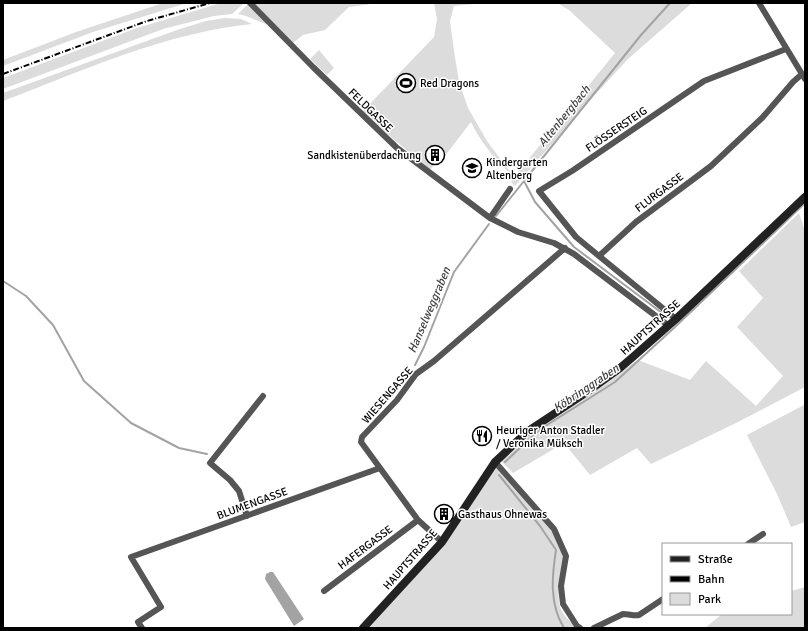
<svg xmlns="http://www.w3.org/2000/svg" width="808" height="631" viewBox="0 0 808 631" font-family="Signika,sans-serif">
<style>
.green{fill:#dcdcdc}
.water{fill:#a3a3a3}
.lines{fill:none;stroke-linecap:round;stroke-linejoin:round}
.stream{stroke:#a3a3a3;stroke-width:2}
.street{stroke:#555;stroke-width:6}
.secondary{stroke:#222;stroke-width:8}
.rail{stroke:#000;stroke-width:2;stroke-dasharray:6 2 1 2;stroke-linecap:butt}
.labels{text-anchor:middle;stroke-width:3;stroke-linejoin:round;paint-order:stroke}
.poi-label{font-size:11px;fill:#000;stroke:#fff;text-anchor:start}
.street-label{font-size:11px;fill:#000;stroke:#fff}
.water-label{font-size:12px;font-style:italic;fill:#444;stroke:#fff}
</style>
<rect width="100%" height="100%" fill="#fff"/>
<path class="green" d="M163 3H187L93 32 3 66V60L76 32Z
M221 3H243L242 5 232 14 214 16 163 29 3 89V78L137 28Z
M253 3H379L349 7 325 30 303 35 293 43Z
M434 3H484L454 6 450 21 454 51 459 82 468 108 487 141 514 177 615 53 569 10 557 3H692L628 59 593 97 515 186 511 182 514 177C497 162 481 143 471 122L441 161 434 165 430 170 383 130 363 111 434 37 437 19Z
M248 4 269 25C258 22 249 16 238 14Z
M225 18 241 19 252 24C165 33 84 70 3 101V93L177 30 206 21Z
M319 50 334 68 327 75 310 59Z
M799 213 805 231V387L738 422 651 464 637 448 590 475 564 443 513 473 501 461 543 424 638 360 690 380 706 361 756 406 783 376 737 327 763 298 739 271Z
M804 405 805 522 791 527 777 494 747 435Z
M495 466C515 488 558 529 564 556 565 561 562 567 562 572 557 598 554 612 579 628H367L443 544Z
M805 587V628H705L722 614H791V591Z"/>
<path class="water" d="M270 572H273L304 619 294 626 265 579 266 574Z"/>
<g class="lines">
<path class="stream" d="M496 216 524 181
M3 281 26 296 53 325 84 381 131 423 179 448 207 454
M666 316 574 247 535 202 524 181 641 35 670 3
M415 365 424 347 454 272 489 224
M505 462 539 430 615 382 675 327 805 203
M499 475 540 526 556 550C552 576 549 604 564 628"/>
<path class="street" d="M250 3 313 67 397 148 490 218 518 232 554 243 574 254 669 326
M759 3 805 79
M490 218 510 189
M599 256 576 237 539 191 572 171 704 81 786 49
M676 319 599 256 636 222 711 166 762 118 793 82 802 74
M495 462 554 529 566 556 561 586 563 604 577 626 580 628
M247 516 239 491 230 480 210 463 263 396
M442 542 418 520 361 442 362 437 397 400 416 374 434 361 565 248
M748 544 763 534
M324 591 418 520
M142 628 138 622 161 607 131 557 380 468
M594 628 623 614C629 614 634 616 639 615L663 599"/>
<path class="secondary" d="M363 628 442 542 495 462 528 431 587 392 620 368 634 356 676 319 805 197"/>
<path class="rail" d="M3 74 147 21 210 3"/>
</g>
<defs>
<g id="stadium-ring" transform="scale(1)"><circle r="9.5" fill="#fff" stroke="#000" stroke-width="1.5"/><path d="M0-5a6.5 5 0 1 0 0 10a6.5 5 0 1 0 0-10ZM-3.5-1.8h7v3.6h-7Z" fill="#000"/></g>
<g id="building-ring" transform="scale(1)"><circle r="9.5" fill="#fff" stroke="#000" stroke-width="1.5"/><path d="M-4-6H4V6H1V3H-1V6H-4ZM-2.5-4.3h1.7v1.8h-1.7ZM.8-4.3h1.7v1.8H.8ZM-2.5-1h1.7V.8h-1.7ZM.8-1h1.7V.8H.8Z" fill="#000"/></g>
<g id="school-ring" transform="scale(1)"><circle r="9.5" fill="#fff" stroke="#000" stroke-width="1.5"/><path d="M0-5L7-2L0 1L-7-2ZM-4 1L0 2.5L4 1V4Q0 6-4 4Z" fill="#000"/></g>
<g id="restaurant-ring" transform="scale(1)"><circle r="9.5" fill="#fff" stroke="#000" stroke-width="1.5"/><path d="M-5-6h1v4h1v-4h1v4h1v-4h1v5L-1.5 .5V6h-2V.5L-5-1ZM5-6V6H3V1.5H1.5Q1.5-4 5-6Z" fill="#000"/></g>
</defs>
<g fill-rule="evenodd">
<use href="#stadium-ring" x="406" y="83"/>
<use href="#building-ring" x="435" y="155"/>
<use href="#school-ring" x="472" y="168"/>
<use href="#restaurant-ring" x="482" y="436"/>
<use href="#building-ring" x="444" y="514"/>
</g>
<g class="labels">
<g class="poi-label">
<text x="420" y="87">Red Dragons</text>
<text x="421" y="159" text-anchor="end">Sandkistenüberdachung</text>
<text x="486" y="166">Kindergarten<tspan x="486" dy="13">Altenberg</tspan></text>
<text x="496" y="434">Heuriger Anton Stadler<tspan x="496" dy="13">/ Veronika Müksch</tspan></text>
<text x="458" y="518">Gasthaus Ohnewas</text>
</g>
<g class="street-label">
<text transform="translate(371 110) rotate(44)" y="4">FELDGASSE</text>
<text transform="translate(616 129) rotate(-34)" y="4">FLÖSSERSTEIG</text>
<text transform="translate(659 192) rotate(-37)" y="4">FLURGASSE</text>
<text transform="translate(650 327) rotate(-42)" y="4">HAUPTSTRASSE</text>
<text transform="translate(387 395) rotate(-49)" y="4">WIESENGASSE</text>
<text transform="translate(252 503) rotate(-20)" y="4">BLUMENGASSE</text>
<text transform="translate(365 547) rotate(-37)" y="4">HAFERGASSE</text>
<text transform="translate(410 559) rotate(-49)" y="4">HAUPTSTRASSE</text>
</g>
<g class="water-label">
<text transform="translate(564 116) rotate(-51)" y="4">Altenbergbach</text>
<text transform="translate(429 310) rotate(-67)" y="4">Hanselweggraben</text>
<text transform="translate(586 388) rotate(-34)" y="4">Köbringgraben</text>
</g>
</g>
<rect width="808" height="631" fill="none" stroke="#000000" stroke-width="8"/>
<rect x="662" y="543" width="130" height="72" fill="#ffffff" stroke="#999999"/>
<rect x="670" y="556" width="20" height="6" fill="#222222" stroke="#999999"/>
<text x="698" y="563" font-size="12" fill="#000000">Straße</text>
<rect x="670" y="576" width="20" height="6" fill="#000000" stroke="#999999"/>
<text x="698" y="583" font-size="12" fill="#000000">Bahn</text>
<rect x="670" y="593" width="20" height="12" fill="#dcdcdc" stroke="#999999"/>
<text x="698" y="603" font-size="12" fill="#000000">Park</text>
</svg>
